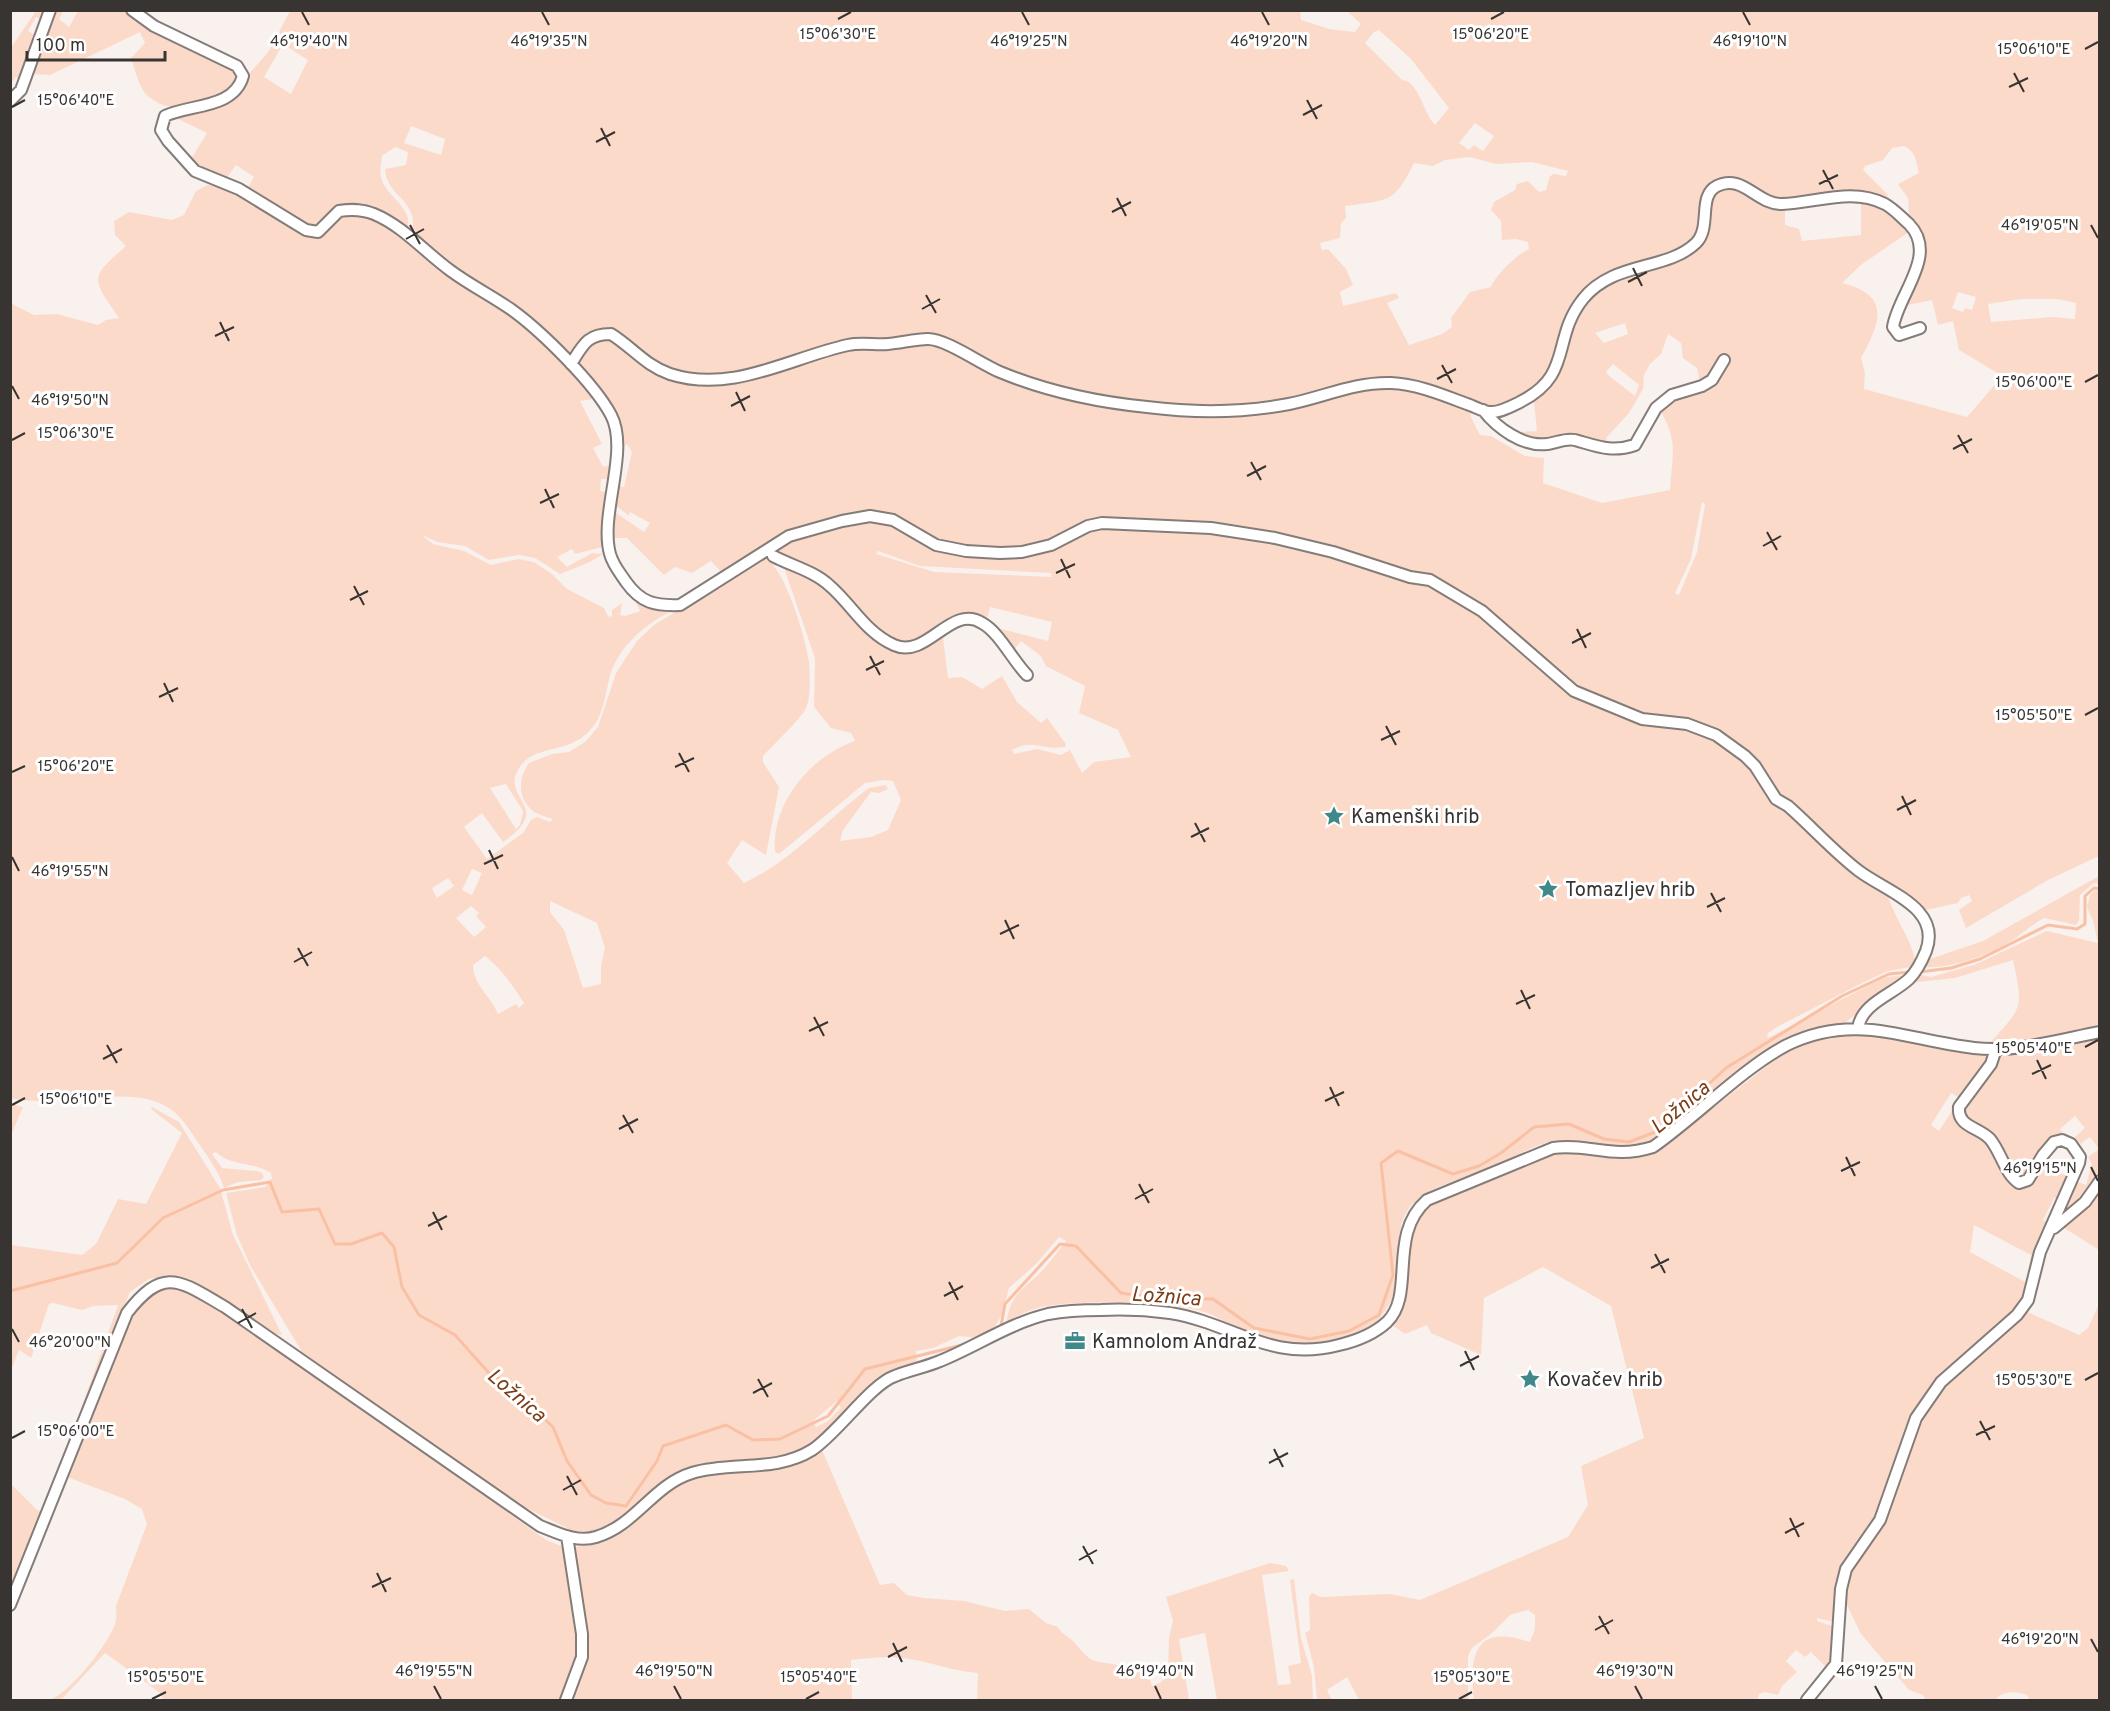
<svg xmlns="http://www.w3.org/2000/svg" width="2110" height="1711" viewBox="0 0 2110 1711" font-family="Overpass,sans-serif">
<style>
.green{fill:#fcdaca;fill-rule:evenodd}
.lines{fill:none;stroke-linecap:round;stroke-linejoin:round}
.stream{stroke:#fac0a3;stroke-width:3}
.minor-casing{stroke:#837c79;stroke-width:14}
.minor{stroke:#fff;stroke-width:10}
.ticks{fill:none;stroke:#373432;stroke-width:2}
.labels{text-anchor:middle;stroke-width:6;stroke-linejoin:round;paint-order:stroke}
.poi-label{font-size:20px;fill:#373432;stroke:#fff;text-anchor:start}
.water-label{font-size:21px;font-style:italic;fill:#7b3c16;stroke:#fff}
.ticks-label{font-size:15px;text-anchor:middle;fill:#373432;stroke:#fff;stroke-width:6;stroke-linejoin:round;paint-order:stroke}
</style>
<rect width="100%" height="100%" fill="#f9f1ee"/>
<path class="green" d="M128 10 234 69 239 80C217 103 175 120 148 96 139 89 135 69 131 58L145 43 140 32 50 75 31 74 53 11H63L59 19 69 27 78 11Z
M1300 10 1301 20 1329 29 1355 32 1361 24 1347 11H2099V856L2048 880 1966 928 1959 910 1972 901 1969 895 1961 898 1958 903 1926 910 1862 870 1791 803 1777 796 1750 757 1718 733 1679 720 1641 717 1594 698 1565 680 1485 608 1428 576 1410 574 1358 558 1332 548 1226 527 1107 519 1083 525 1044 545 989 551 936 543 889 517 869 513 810 525 792 533 763 551 759 548 750 554V559L723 574 711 561 692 573 675 567 664 575 627 538H613L612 517 615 512 644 532 650 523 630 512 629 516 614 504V485L624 487 632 452 627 444 620 449C623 413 594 398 580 369 579 357 582 348 591 340 614 322 638 362 656 371 668 376 683 380 696 382 747 388 795 361 843 349 859 345 876 346 893 346L892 342H850L763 371 729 378H705L679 376 649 361 621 337 610 331 594 332 574 352 565 356 520 313 468 280 413 239C410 231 415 224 412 215 404 194 387 193 385 169L406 165 408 152 395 147 382 156C381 165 379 172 382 180 387 197 417 211 406 230 383 220 359 191 332 211 323 218 322 227 310 228L246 191 254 177 236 165 226 179 199 167 191 159 207 133 172 116 210 108 239 91 248 75 269 51 290 11ZM1379 30 1411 59 1449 108 1435 125C1424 114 1418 80 1402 80L1365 43 1374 32ZM283 44 308 60 291 94 264 77ZM1475 123 1494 136 1483 151 1474 145 1469 150 1459 143ZM411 126 445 139 441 155 404 143ZM1904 146C1916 151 1916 162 1919 173L1898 184 1908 198 1909 216 1923 246 1920 263 1903 306 1932 300 1938 325 1953 321 1959 350 1999 374 2000 379 1967 417 1864 389 1865 373 1861 358C1881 322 1891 295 1842 283L1862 264 1912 230C1898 211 1884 205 1861 200V235L1802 241 1799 229 1785 225V207L1721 186C1698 193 1717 229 1697 245 1672 267 1629 266 1600 286 1582 299 1569 321 1564 343 1562 350 1563 359 1561 366 1557 382 1543 389 1534 402L1537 431 1520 432 1507 426C1537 458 1546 433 1574 438 1585 440 1593 447 1605 448L1607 437 1629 413 1643 389 1644 375 1650 364 1661 354 1668 334 1681 343 1683 358 1697 368 1701 388 1675 396 1659 409C1679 440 1672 455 1670 490L1602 503 1543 483 1544 458 1525 456 1491 436 1480 435 1470 415 1474 410 1493 405 1495 408C1574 400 1545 328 1590 288 1621 261 1675 263 1697 240 1711 224 1697 195 1712 185 1725 175 1758 198 1771 201 1792 204 1814 196 1835 195 1852 194 1868 197 1884 200L1888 195 1863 170 1865 166 1883 160 1892 148ZM1470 157 1496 164 1532 162 1568 171 1566 176 1554 174 1550 176 1546 190 1539 192 1528 181 1517 184 1515 190 1494 202 1491 210 1501 221 1502 240 1516 239 1528 242 1529 249C1517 254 1495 276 1491 287L1470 292 1451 318 1452 327 1442 334 1409 345 1387 303 1399 298 1396 293 1343 306 1340 292 1353 285 1346 269 1328 249 1322 250 1320 243 1340 238 1341 223 1346 218 1345 206C1388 200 1394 204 1414 163L1433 166 1445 160ZM1958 292 1976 297 1972 310 1965 308 1963 312 1952 308ZM2021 299H2057L2076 303 2075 319 2052 317 1991 322 1988 304ZM1625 323 1628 334 1604 343 1595 333ZM1613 364 1639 385 1635 396 1608 375 1606 372ZM1702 502 1705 504 1697 552 1679 595 1675 593 1691 559Z
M36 11H48L44 21 36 17 28 31 38 37 22 82 16 77 12 82 10 49Z
M208 185 236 190 262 210 312 237 324 233 343 216 357 213 374 217 391 226 429 258 518 318 569 369 593 399 580 401 602 444 593 448 603 467 612 465 609 479H601L600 491 607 492V543L602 547 575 554 572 549 557 557 567 567 592 553 603 554 590 562 560 574 535 558 519 555 489 560 465 546 437 542 422 535 433 544 464 551 491 565 518 559 534 562 552 574 567 589 604 608 608 616 612 617V610L622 603 620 615 625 616 640 611 636 603 638 601 672 611C646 623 618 647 610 676 606 691 604 711 595 724 573 757 535 742 519 768 499 800 556 806 503 842L482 813 464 827 487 859 523 833 531 820 537 817 550 822 553 819C547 817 540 815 534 812 517 799 518 778 529 763L552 754 569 752 585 742 598 727 616 673 637 641 654 625 716 587 719 589 722 587 720 585 765 559C784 564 807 642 809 662 810 675 811 696 806 708 802 718 772 746 763 756V762L779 787 766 855 742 840 727 863 744 883C792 861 827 819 869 788L886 785 888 789 879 793 871 792 843 830 840 841 871 837 888 830 901 800 893 781 884 780 865 783 779 854 775 852C771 803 811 756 855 741L851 733 831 728 814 707 815 658 783 565 822 582 869 632 893 649 915 650 943 638 948 678 962 677 982 689 1002 676 1017 702 1041 723 1047 718 1066 744 1065 747C1042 751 1034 738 1012 750L1014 754 1037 749 1061 755 1070 750 1082 773 1094 762 1131 757 1118 730 1079 713 1085 686 1046 666 1041 656 1021 641 1012 652C1006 645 1000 636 993 631 955 606 933 654 898 645 869 638 853 603 831 584 817 571 799 567 782 559L778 547 792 538 816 529 868 519 885 521 939 548 970 554 999 555 1036 552 1052 548 1100 526 1185 528 1276 541 1427 583 1479 614 1573 695 1629 719 1692 729 1725 745 1754 769 1776 803 1786 808 1816 834 1858 875 1888 895C1895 921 1913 939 1916 966L1888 971 1864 982 1777 1027 1767 1034 1768 1038 1877 981 1887 977 1909 975 1843 1024 1795 1036 1767 1052 1652 1140C1615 1156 1590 1137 1554 1141 1533 1144 1511 1160 1492 1168 1468 1179 1436 1183 1417 1200 1397 1217 1399 1239 1399 1263 1399 1310 1368 1341 1321 1346 1297 1348 1263 1343 1242 1331 1228 1324 1216 1315 1201 1311 1167 1302 1071 1299 1038 1308 1026 1311 1016 1316 1006 1324 1011 1292 1022 1291 1042 1271 1050 1262 1058 1251 1066 1241L1059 1237 1036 1264 1009 1288 1002 1315 995 1326 978 1338 959 1336 933 1348 916 1351 917 1363 888 1373 861 1395 828 1432 796 1453 771 1459 694 1469 679 1474 657 1488 616 1523 599 1531H573L506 1498 302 1352 250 1265 237 1235 226 1193 265 1187 272 1178 271 1173C252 1161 232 1167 216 1152L212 1154 222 1168 257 1171 262 1173 264 1177 261 1180 238 1182 224 1188C219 1172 208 1157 199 1144 191 1132 184 1120 173 1111 135 1080 59 1110 11 1098L10 303 34 315 57 314 98 325 106 320 119 318C92 278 88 279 126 246L115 235 114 221 129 212 172 220 184 215 196 191ZM878 551 920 566 1051 573 1052 577 934 572 876 554ZM990 607 1052 622 1048 641 989 626 987 619ZM506 784 523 811 520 825 516 829 490 788ZM472 869 482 873 472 895 462 890ZM448 878 454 886 437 898 432 888ZM550 901 597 923 605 948 601 966V984L583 988 564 930 550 912ZM471 906 479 913 476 916 486 927 474 937 456 918ZM485 956C501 968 513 986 524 1003L519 1008 516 1004 498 1014C491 996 473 985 473 965ZM837 1401 841 1408 828 1421 816 1427 813 1421Z
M2099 876V884L2094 883 2080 895 2079 921 2076 925 2044 918C2033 924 2024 932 2014 939 1988 956 1952 969 1922 967L1927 960 1983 941Z
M2095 890 2099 891V1028L2019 1043 1989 1044C2022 1007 2024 1010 2013 960L1955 978 1909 983 1916 974 1931 977 1974 965 2047 931 2098 943 2093 921 2087 907 2090 895Z
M1842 1034H1869L1991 1055 1956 1108 1987 1138 2018 1185 2042 1163 2071 1178 2062 1200 2054 1198 2043 1220 2051 1225 2023 1310 2079 1335 2088 1328 2099 1304V1700H2030L2027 1695C2016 1691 2003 1690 1995 1700H1926L1923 1695 1909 1690 1861 1634 1843 1597 1846 1559 1835 1622 1817 1618V1621L1835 1627 1830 1671 1811 1652 1805 1657 1796 1650 1786 1661 1797 1672 1782 1686 1778 1695 1765 1692 1759 1694 1757 1700H1474C1469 1655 1474 1623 1530 1642L1535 1629V1615L1528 1610 1510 1615 1491 1634 1472 1648 1468 1656V1700H1359L1347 1677 1327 1690 1332 1700H1317L1314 1667 1305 1633 1310 1630 1309 1597 1312 1593 1321 1597 1390 1594 1420 1600 1568 1537 1588 1505 1581 1466 1644 1438 1611 1306 1543 1267 1484 1298 1481 1355 1431 1333 1427 1325 1405 1334 1392 1325 1404 1295 1407 1280 1410 1230 1428 1205 1555 1152C1597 1150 1618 1171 1661 1148L1784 1053 1814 1039ZM1951 1093 1960 1098 1939 1131 1931 1125ZM1974 1225 2031 1255 2027 1283 1970 1252Z
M2099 1038V1177L2090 1192 2058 1222 2075 1181 2086 1185 2092 1164 2088 1157 2099 1149 2090 1137 2080 1144 2075 1137 2085 1128 2075 1116 2060 1129 2066 1138 2037 1162 2020 1181 2001 1152 1966 1122 1961 1106 1999 1055 2043 1050Z
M11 1104 23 1107 11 1135 10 1104Z
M152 1107 179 1122 220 1188 233 1235 282 1335 271 1333 190 1279 171 1275 149 1279 130 1292 81 1416 80 1412 118 1305 93 1306 82 1310 53 1303 49 1304 31 1358 19 1350 11 1370V1245L82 1255 96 1244 118 1199 146 1204 182 1133 151 1109Z
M2099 1184V1250L2061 1226Z
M169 1288C218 1295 286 1353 326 1384 333 1389 341 1394 347 1401H354L546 1540 561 1546 567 1558 578 1633V1656L562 1700H164L159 1692 105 1653 61 1700H49C68 1695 112 1641 116 1620 117 1616 116 1610 116 1606L147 1524 142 1509 125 1499 67 1477 133 1312C143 1299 153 1292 169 1288Z
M822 1450 880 1585 894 1583 907 1595 924 1598 964 1601 1005 1611 1029 1609 1046 1623 1058 1627C1063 1636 1069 1636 1075 1643 1093 1665 1092 1660 1118 1665 1129 1667 1139 1672 1149 1676L1152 1686 1160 1683 1168 1675 1169 1638 1173 1621 1166 1597 1270 1563 1286 1566 1289 1571 1262 1575 1278 1685 1291 1684 1288 1666 1301 1663 1290 1580 1294 1579 1301 1638 1312 1676 1313 1700H1217L1205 1633 1179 1639 1189 1700H977L978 1673C952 1671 928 1661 903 1658 886 1656 868 1658 851 1660L852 1700H570L586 1658 587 1632 575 1547 605 1542 628 1529 656 1500 677 1485 698 1477 786 1466Z
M11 1484 37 1510 44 1512 11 1597Z"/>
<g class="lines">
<path class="stream" d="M1919 972 1951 968 1980 959 2048 925 2077 929 2085 924V896L2094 888 2100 889
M10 1291 117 1263 163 1218 223 1190 270 1182 282 1212 319 1209 335 1244H351L382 1233 394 1247 402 1287 419 1315 455 1335 489 1373 507 1383 553 1427 567 1461 591 1495 606 1503 626 1506 657 1461 663 1446 726 1425 753 1440 780 1439 828 1416 865 1369 966 1344
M1001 1326 1005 1304 1060 1244 1076 1246 1121 1293 1156 1298 1213 1299 1254 1328 1310 1339 1349 1331 1379 1315 1393 1275 1381 1163 1398 1151 1453 1174 1479 1166 1501 1153 1534 1127 1569 1124 1604 1139 1629 1142 1658 1131 1726 1068 1842 996 1889 974 1910 972"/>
<g class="minor-casing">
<path id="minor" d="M132 10 154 26 237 66 243 76C234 109 190 104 165 116L161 130 168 141 195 171 239 189 306 230 318 232 339 211C352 209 362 209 374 214 403 226 426 253 451 271 470 285 492 296 512 310 541 331 594 383 611 415 630 451 599 514 610 554 613 565 620 573 626 582 641 603 655 606 680 605L789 536 842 521 870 516 893 520 936 545 966 551 1000 553 1022 552 1051 545 1088 526 1102 523 1211 528 1275 538 1333 552 1410 577 1430 580 1482 611 1574 691 1642 719 1687 724 1716 735 1745 756 1755 766 1776 799 1788 806C1812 827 1834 852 1859 871 1887 892 1942 908 1926 951 1922 961 1917 971 1909 979 1892 995 1862 1003 1858 1028
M10 101 21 90 50 10
M571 364C583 345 587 334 611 334 632 347 646 366 670 374 732 394 789 358 848 345 861 342 875 345 888 344 901 343 915 339 928 339 946 339 981 364 1000 372 1046 391 1097 402 1147 407 1195 413 1242 413 1289 404 1324 397 1354 382 1391 383 1417 384 1443 395 1467 404 1474 406 1483 412 1490 412 1499 413 1512 406 1520 402 1574 375 1551 339 1583 299 1613 261 1667 271 1696 243 1712 227 1697 196 1717 186 1742 173 1758 205 1782 204 1816 203 1852 187 1885 204 1894 209 1901 217 1909 224 1939 255 1898 294 1893 327L1899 335 1920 328
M1483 410C1497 428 1523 447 1547 444 1556 443 1565 438 1575 440 1597 446 1611 453 1635 445L1656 408 1672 395 1702 386 1712 380 1724 360
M773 556C792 566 814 571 830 586 852 605 866 633 894 645 927 660 951 603 982 623 999 632 1013 661 1027 675
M2054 1228 2085 1202 2100 1181
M10 1605 127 1313C164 1265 180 1281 225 1307L540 1526C558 1533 577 1543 596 1537 636 1525 653 1485 692 1473 732 1461 775 1473 812 1450 837 1434 871 1384 895 1376 910 1370 926 1367 940 1361 975 1347 1010 1323 1048 1314 1064 1311 1084 1310 1101 1310 1122 1309 1148 1310 1170 1313 1233 1323 1270 1363 1339 1345 1356 1341 1374 1334 1387 1322 1416 1294 1387 1235 1427 1200L1553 1148C1590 1143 1612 1160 1653 1147 1696 1117 1743 1068 1787 1045 1856 1012 1905 1040 1974 1048 2016 1053 2058 1040 2100 1032
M566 1700 582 1657V1634L567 1536
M1807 1700 1836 1664 1841 1589 1846 1569 1880 1520 1916 1418 1941 1382 2017 1315 2028 1300 2040 1252 2079 1163 2080 1157 2071 1144 2062 1140 2054 1142 2043 1155 2028 1180 2019 1183C2005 1174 2001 1152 1990 1139 1979 1127 1957 1127 1959 1107L1991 1064 1996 1049"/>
</g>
<use href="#minor" class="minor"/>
</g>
<path class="ticks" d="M302 12 309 25M542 12 549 25M1022 12 1029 25M1262 12 1269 25M1743 12 1750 25M838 19 851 12M1491 19 1504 12M2085 49 2098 42M2014 73 2024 92M2009 87 2028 78M1307 100 1317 119M12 107 25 100M1303 115 1322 105M601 128 610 146M596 142 615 132M1823 170 1833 189M1819 184 1838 175M1117 198 1126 216M1112 212 1131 202M410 225 420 244M2091 225 2098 238M406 239 424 229M1633 268 1642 286M1628 282 1647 272M926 295 936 313M922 309 940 299M220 322 229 341M215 336 234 327M1442 365 1452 383M1437 379 1456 369M2085 382 2098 375M12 386 19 399M736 392 745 411M731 406 750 396M1958 435 1968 453M12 440 25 433M1953 449 1972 439M1251 462 1261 480M1247 476 1266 466M545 489 554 508M540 503 559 494M1767 532 1777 550M1763 546 1781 536M1061 559 1070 578M1056 573 1075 564M354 586 364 605M350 600 368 591M1577 629 1586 648M1572 643 1591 633M870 656 880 675M866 670 884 661M164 683 173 702M159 697 178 688M2085 715 2098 708M1386 726 1396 745M1381 740 1400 731M679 753 689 772M675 767 694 758M12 772 25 766M1902 796 1911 815M1897 810 1916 800M1195 823 1205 842M1191 837 1209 828M489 850 498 869M12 857 19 871M484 864 503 855M1711 893 1721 912M1707 907 1725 898M1005 920 1014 939M1000 934 1019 925M298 948 308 966M294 962 312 952M1521 990 1530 1009M1516 1004 1535 995M814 1017 824 1036M809 1031 828 1022M107 1045 117 1063M2085 1047 2098 1040M103 1059 122 1049M2037 1060 2046 1079M2032 1074 2051 1065M1330 1087 1339 1106M1325 1101 1344 1092M12 1105 25 1098M623 1115 633 1133M619 1129 638 1119M1846 1157 1855 1176M2091 1167 2098 1181M1841 1171 1860 1162M1139 1184 1149 1203M1135 1199 1153 1189M433 1212 442 1230M428 1226 447 1216M1655 1254 1665 1273M1651 1268 1669 1259M949 1282 958 1300M944 1296 963 1286M242 1309 252 1328M238 1323 256 1313M12 1329 19 1342M1465 1351 1474 1370M1460 1366 1479 1356M758 1379 768 1397M2085 1380 2098 1373M753 1393 772 1383M1980 1421 1990 1440M1976 1435 1995 1426M12 1438 25 1431M1274 1449 1283 1467M1269 1463 1288 1453M567 1476 577 1495M563 1490 581 1480M1790 1518 1799 1537M1785 1533 1804 1523M1083 1546 1093 1564M1079 1560 1097 1550M377 1573 386 1592M372 1587 391 1578M1599 1616 1609 1634M1595 1630 1613 1620M2091 1639 2098 1652M893 1643 902 1662M888 1657 907 1647M434 1686 441 1699M674 1686 681 1699M1155 1686 1161 1699M1635 1686 1642 1699M1875 1686 1882 1699M152 1699 166 1692M806 1699 819 1692M1459 1699 1472 1692"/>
<defs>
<g id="sight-bare" transform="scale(1.62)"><path d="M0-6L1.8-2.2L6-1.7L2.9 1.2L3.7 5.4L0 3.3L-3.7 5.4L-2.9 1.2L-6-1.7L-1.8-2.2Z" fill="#40888a" stroke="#fff" stroke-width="2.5" paint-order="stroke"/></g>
<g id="office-bare" transform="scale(1.62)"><path d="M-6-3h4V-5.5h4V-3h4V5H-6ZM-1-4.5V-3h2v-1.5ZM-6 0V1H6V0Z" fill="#40888a" stroke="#fff" stroke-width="2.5" paint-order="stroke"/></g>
</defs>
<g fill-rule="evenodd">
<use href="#sight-bare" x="1334" y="816"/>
<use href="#sight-bare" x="1548" y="889"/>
<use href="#office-bare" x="1075" y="1341"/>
<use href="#sight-bare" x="1530" y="1379"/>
</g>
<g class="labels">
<g class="poi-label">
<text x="1351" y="823">Kamenški hrib</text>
<text x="1565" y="896">Tomazljev hrib</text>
<text x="1092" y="1348">Kamnolom Andraž</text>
<text x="1547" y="1386">Kovačev hrib</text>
</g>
<g class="water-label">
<text transform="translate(1680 1107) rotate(-40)" y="7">Ložnica</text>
<text transform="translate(1166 1296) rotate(4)" y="7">Ložnica</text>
<text transform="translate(517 1395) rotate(41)" y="7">Ložnica</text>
</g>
</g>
<g class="ticks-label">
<text x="838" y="39">15°06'30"E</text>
<text x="1491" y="39">15°06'20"E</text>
<text x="309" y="46">46°19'40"N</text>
<text x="549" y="46">46°19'35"N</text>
<text x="1029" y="46">46°19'25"N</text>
<text x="1269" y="46">46°19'20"N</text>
<text x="1750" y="46">46°19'10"N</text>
<text x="2034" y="54">15°06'10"E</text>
<text x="76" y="105">15°06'40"E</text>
<text x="2040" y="230">46°19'05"N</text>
<text x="2034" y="387">15°06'00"E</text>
<text x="70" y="405">46°19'50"N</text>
<text x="76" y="438">15°06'30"E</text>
<text x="2034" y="720">15°05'50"E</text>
<text x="76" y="771">15°06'20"E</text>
<text x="70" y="876">46°19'55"N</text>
<text x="2034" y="1053">15°05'40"E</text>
<text x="76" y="1104">15°06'10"E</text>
<text x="2040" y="1173">46°19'15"N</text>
<text x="70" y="1347">46°20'00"N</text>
<text x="2034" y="1385">15°05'30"E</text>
<text x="76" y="1436">15°06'00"E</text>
<text x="2040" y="1644">46°19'20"N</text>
<text x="434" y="1676">46°19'55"N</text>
<text x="674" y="1676">46°19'50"N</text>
<text x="1155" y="1676">46°19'40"N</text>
<text x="1635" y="1676">46°19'30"N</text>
<text x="1875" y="1676">46°19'25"N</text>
<text x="166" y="1682">15°05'50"E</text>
<text x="819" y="1682">15°05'40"E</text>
<text x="1472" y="1682">15°05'30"E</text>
</g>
<rect width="2110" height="1711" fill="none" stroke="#373432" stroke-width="24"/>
<path d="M27 51v9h138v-9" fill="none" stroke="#373432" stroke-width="3"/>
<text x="36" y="51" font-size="18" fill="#373432" stroke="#ffffff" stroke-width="4.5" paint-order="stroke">100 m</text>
</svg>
